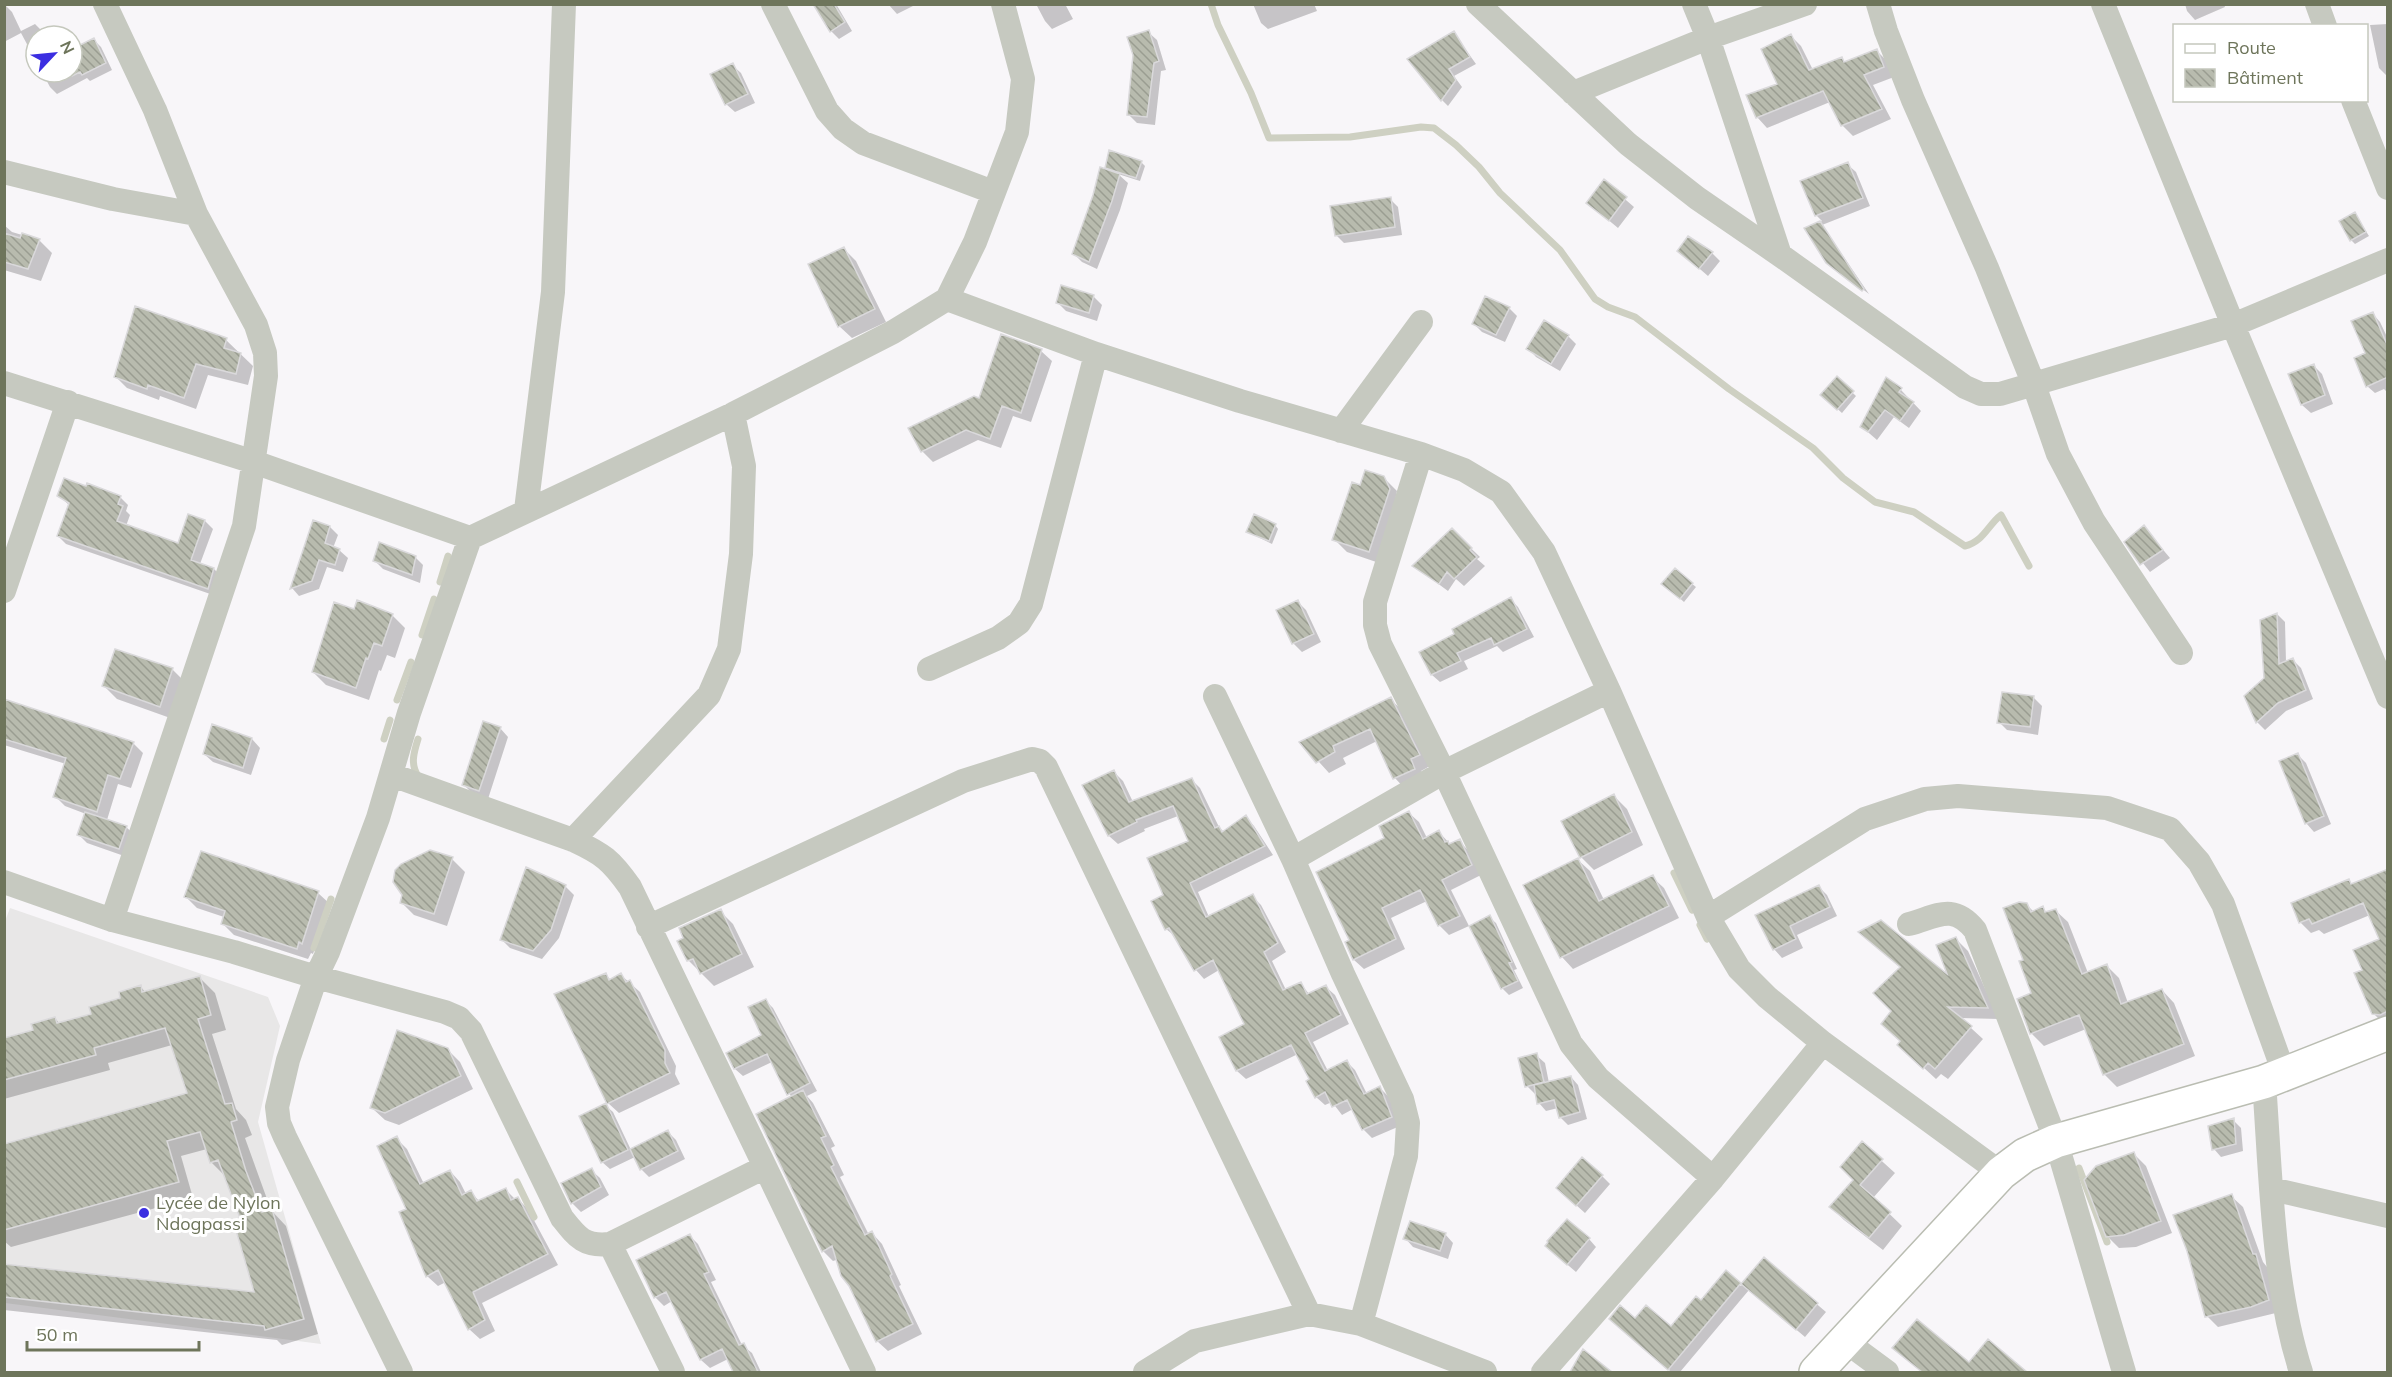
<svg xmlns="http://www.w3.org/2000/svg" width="2392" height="1377" viewBox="0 0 2392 1377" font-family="Mulish,sans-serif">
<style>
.built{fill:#e8e7e7}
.shadow{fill:#0003}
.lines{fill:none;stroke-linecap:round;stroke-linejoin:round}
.stream{stroke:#ced0c2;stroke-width:7}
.building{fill:url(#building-back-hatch);stroke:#dad9db;stroke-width:1.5}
.secondary-casing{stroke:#babdb2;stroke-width:36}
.minor{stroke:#c6c9c0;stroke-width:24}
.secondary{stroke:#fff;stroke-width:33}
.poi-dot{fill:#3b2ee1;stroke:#fff;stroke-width:2}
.labels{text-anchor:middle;stroke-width:6;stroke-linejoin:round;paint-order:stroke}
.poi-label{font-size:18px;fill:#6e755b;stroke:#fff;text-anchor:start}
</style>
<defs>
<pattern id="building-back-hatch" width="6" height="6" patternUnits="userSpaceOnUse" patternTransform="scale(1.5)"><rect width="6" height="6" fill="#b8bbae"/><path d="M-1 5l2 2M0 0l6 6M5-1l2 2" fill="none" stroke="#9a9d91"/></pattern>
</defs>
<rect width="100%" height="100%" fill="#f8f6f9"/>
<path class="built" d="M10 908 268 997 280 1026 258 1122 321 1344 5 1303 4 924Z"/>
<path class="shadow" d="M4 4 12 12 21 31 35 24 42 31 45 36H36V61L21 33 4 42Z
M815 4H836L852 31 839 39 831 31Z
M888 4H912L913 6 897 14Z
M1036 4H1065L1073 19 1052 29 1045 21Z
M1253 4H1314L1317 11 1268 29 1261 23Z
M2185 4H2224L2225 7 2195 20 2187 11Z
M2388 24V75H2386L2379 68 2370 25Z
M1148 32 1157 40 1166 70 1161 71 1155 125 1137 123 1128 114Z
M1454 33 1476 64 1454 76 1462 87 1448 106 1442 100Z
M1791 36 1801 46 1813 70 1841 59 1846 63 1877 51 1887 61 1894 77 1873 85 1891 119 1853 136 1842 125 1830 102 1767 128 1757 117 1779 84Z
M94 40 101 47 112 70 90 81 87 78 57 94 50 87 42 72H72V51Z
M732 65 741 73 755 103 735 112 726 104Z
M1141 162 1145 166 1140 181 1118 174 1128 183 1120 210 1097 269 1082 262 1074 254 1112 173 1107 168Z
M1847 164 1856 172 1870 206 1822 225 1869 294 1831 265 1806 229 1822 221 1816 215Z
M1604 181 1634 207 1618 228 1588 203Z
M1390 199 1398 207 1402 235 1344 243 1336 235Z
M2355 214 2369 236 2355 244 2351 240Z
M4 225 12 232 39 240 52 253 41 281 4 270Z
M844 249 856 261 886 322 852 338 839 326Z
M1679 251 1712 253 1720 261 1708 276Z
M1094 297 1102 305 1097 321 1066 311 1058 303Z
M1509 308 1517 316 1505 342 1482 332 1474 324Z
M2373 314 2380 322 2388 339 2387 392 2384 389 2375 393 2367 386V354Z
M1568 336 1576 344 1560 371 1536 357 1528 348Z
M226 340 253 366 248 385 208 375 196 409 160 396 159 400 127 388 115 376Z
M1041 351 1052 361 1031 422 1013 416 1001 448 978 440 933 462 922 451 980 400Z
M2314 366 2322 374 2333 404 2311 413 2302 405 2290 375Z
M1837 378 1856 396 1842 413 1822 395Z
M1901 390 1921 411 1909 428 1894 417 1877 440 1862 427Z
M1384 478 1397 491 1382 564 1347 552 1334 539 1361 487Z
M59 496 120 497 128 505 126 511 130 515 126 526 179 545 189 516 205 521 213 529 200 564 214 569 222 577 216 596 66 544 58 536 69 505Z
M314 522 330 527 338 535 333 548 339 550 348 558 343 572 327 567 319 589 299 596 292 588Z
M1275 525 1278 529 1272 544 1248 532Z
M2144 527 2170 558 2150 572 2126 542Z
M1452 530 1480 557 1477 559 1485 566 1464 586 1456 579 1448 591 1414 566Z
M415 557 423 565 420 583 383 569 375 561Z
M1675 570 1696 587 1684 602 1667 587Z
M1510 599 1518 607 1534 637 1503 652 1497 646 1464 661 1468 669 1440 682 1432 675 1421 652 1456 635Z
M1297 601 1306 610 1321 642 1302 652 1293 643Z
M355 611 392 615 405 628 395 658 387 655 381 671 379 670 369 700 326 685 313 672Z
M2277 614 2285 622 2286 662 2292 659 2301 668 2313 699 2286 711 2265 730 2257 722 2246 697 2265 679Z
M172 669 185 682 173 719 117 699 104 686Z
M2034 698 2042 706 2038 735 2007 730 1999 722Z
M1390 699 1402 710 1430 766 1421 771 1425 780 1406 790 1395 778 1377 741 1343 758 1346 764 1329 773 1301 742Z
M4 701 133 743 143 753 131 788 118 784 107 820 126 827 135 835 127 857 87 843 79 835 86 814 65 806 55 796 66 764 4 745Z
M500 728 508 737 488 799 472 793 463 784Z
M252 739 260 748 251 775 213 762 204 754Z
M2298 755 2306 763 2331 824 2314 832 2306 823Z
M1114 772 1123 781 1133 802 1191 779 1200 788 1219 827 1224 832 1246 817 1254 826 1273 855 1198 892 1209 917 1252 896 1261 905 1286 952 1272 961 1286 990 1300 983 1310 995 1326 987 1335 995 1349 1024 1313 1042 1328 1071 1346 1061 1355 1070 1367 1094 1380 1088 1389 1097 1400 1126 1372 1138 1363 1129 1353 1109 1342 1115 1332 1102 1325 1105 1316 1097 1311 1080 1298 1054 1246 1079 1237 1071 1221 1038 1246 1025 1219 970 1204 979 1196 970 1176 937 1166 929 1165 896 1190 842 1178 816 1144 829 1145 831 1118 844 1109 836 1084 786Z
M1614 796 1627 809 1643 845 1594 870 1581 857Z
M1409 813 1419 822 1427 838 1439 832 1451 845 1459 841 1469 851 1481 875 1451 890 1469 926 1449 935 1439 925 1427 901 1391 918 1405 949 1364 969 1354 960 1347 943 1351 941 1386 839Z
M452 859 465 872 447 926 414 915 401 902Z
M1578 860 1590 871 1604 900 1652 877 1664 888 1679 918 1573 969 1562 957 1525 886Z
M2349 881 2370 915 2324 934 2319 930 2311 933 2300 922Z
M565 886 574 895 559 938 542 959 510 948 502 940Z
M1818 886 1827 895 1837 916 1797 935 1803 948 1782 958 1774 949 1758 916Z
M318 893 330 904 313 954 311 953 308 959 234 935 222 923 224 917 197 908 186 897Z
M2026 904 2034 912 2042 908 2048 913 2055 910 2068 922 2088 973 2107 966 2119 978 2128 1003 2162 990 2174 1003 2195 1056 2117 1087 2104 1074 2086 1029 2044 1046 2032 1034 2019 1000 2032 994 2025 961Z
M720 911 733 924 754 967 714 986 688 960Z
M1489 917 1496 923 1517 969 1514 970 1523 988 1509 995 1502 988 1471 926Z
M1956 939 1968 951 1999 1019 1960 1018 1983 1039 1948 1079 1941 1074 1936 1079 1911 1056 1951 979Z
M2388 963V1022H2382L2373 1013Z
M606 975 611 980 621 975 640 992 676 1066 675 1074 680 1084 619 1113 608 1103Z
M200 978 215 993 226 1030 212 1034 236 1109 246 1120 252 1135 245 1138 271 1210 286 1226 318 1334 282 1345 277 1340 4 1310V1265L256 1293 242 1219 226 1177 211 1162 207 1149 181 1156 193 1198 11 1247 4 1241V1146L189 1094 172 1045 108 1063 110 1070 4 1099V1040L35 1031 55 1018 60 1024 93 1015 141 987 146 993Z
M765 1000 773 1008 817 1091 807 1096 813 1103 835 1146 831 1148 844 1175 840 1177 869 1235 872 1233 882 1244 901 1285 899 1286 922 1334 888 1351 877 1341 836 1260 833 1261 823 1251 792 1098 772 1062 743 1076 735 1069 728 1053 763 1036Z
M447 1049 460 1062 473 1089 399 1125 385 1120 372 1108Z
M1536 1055 1545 1063 1549 1083 1571 1077 1578 1085 1587 1119 1568 1125 1560 1117 1558 1108 1546 1111 1539 1103 1537 1094H1535L1527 1086Z
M605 1105 613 1112 631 1150 668 1132 676 1140 685 1159 649 1177 641 1169 635 1157 610 1169 602 1162Z
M2233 1120 2241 1128 2243 1151 2221 1157 2214 1149Z
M396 1138 407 1149 424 1184 450 1171 460 1182 466 1194 471 1192 480 1202 506 1190 515 1199 517 1198 528 1209 558 1265 482 1303 495 1331 480 1339 469 1329 446 1282 438 1286 427 1276 408 1209Z
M1862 1143 1895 1173 1873 1198 1902 1226 1883 1250 1844 1220 1831 1207 1855 1180Z
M2134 1154 2146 1166 2172 1233 2136 1247 2119 1248 2107 1236Z
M591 1170 600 1178 609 1195 581 1212 572 1203 563 1183Z
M1602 1176 1610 1184 1585 1213 1566 1196Z
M2231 1196 2243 1207 2263 1262 2267 1267 2280 1312 2218 1327 2207 1316Z
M1445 1234 1453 1243 1448 1259 1413 1247 1405 1238Z
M690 1236 698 1244 716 1280 711 1282 742 1345 752 1353 761 1372H734L728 1359 710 1368 701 1360 672 1301 664 1306 655 1297Z
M1589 1239 1596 1247 1576 1272 1555 1254Z
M1764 1259 1826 1312 1805 1337 1749 1290 1680 1372H1668L1670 1370 1618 1326 1635 1320 1671 1328 1701 1302 1726 1272 1741 1286Z
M1894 1348 1970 1364 2019 1368 2024 1372H1922Z
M1584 1351 1609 1372H1571Z"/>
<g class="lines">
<path class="stream" d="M1211 4 1218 25 1251 93 1269 138 1350 137 1421 127 1434 128 1456 145 1479 167 1500 193 1560 250 1595 299 1608 307 1635 317 1729 389 1813 448 1843 478 1875 502 1914 512 1965 546C1983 542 1988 525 2001 515L2029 566
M440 582 448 556
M422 635 434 599
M397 700 411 662
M384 739 390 720
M418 739C414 752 410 764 418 776
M1674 873 1692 910
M1700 925 1707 939
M314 948 331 899
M2079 1168 2107 1242
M517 1182 534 1217"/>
</g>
<path class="building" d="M813 4H834L845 22 830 32Z
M1149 30 1159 61 1154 63 1147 117 1127 115 1133 55 1127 37Z
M1454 31 1470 57 1449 69 1456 80 1441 101 1407 59Z
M1791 34 1809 70 1842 57 1844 62 1877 49 1884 67 1864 75 1882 109 1841 126 1823 91 1756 118 1746 95 1777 84 1761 49Z
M94 38 106 63 82 75 80 72 72 76V49Z
M733 63 748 94 725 105 710 74Z
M1109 150 1142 161 1136 178 1105 168Z
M1848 162 1863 198 1815 216 1800 181Z
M1100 167 1120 174 1112 201 1089 262 1072 254 1093 195Z
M1604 179 1627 197 1609 221 1586 203Z
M1391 197 1395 227 1335 236 1330 206Z
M2355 212 2366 232 2350 241 2339 221Z
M1820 221 1864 289 1862 291 1826 263 1804 228Z
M4 233 20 238 22 233 40 239 28 269 4 262Z
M1688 236 1713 252 1699 269 1677 251Z
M844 247 875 309 838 327 808 264Z
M1061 285 1094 295 1089 313 1056 303Z
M1485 296 1510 307 1496 335 1472 324Z
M135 306 227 338 224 348 241 353 236 374 196 364 184 398 148 385 147 389 114 377Z
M2373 312 2388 347V377L2366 387 2354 358 2365 353 2351 321Z
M1544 320 1569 335 1551 364 1526 349Z
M1001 334 1042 349 1021 413 1002 406 990 439 966 430 921 452 908 428 974 396 979 398Z
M2314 364 2325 395 2301 405 2288 374Z
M1837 376 1854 391 1837 410 1820 395Z
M1886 377 1902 388 1899 392 1914 402 1900 421 1885 410 1868 432 1860 427Z
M1365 470 1384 476 1390 489 1369 552 1332 540 1352 482 1360 485Z
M64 478 86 486 87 483 121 496 118 504 123 506 117 521 178 543 188 514 205 520 191 560 214 568 208 589 57 536 69 503 57 496Z
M1254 514 1276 524 1269 541 1246 532Z
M313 520 330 526 325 543 340 549 335 565 319 560 312 581 290 589Z
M2144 525 2163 550 2140 565 2124 542Z
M1452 528 1472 548 1470 550 1477 557 1454 579 1447 572 1439 584 1412 566Z
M379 542 416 556 412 575 373 561Z
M1675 568 1693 583 1680 599 1661 584Z
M1511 597 1527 629 1494 645 1491 638 1457 653 1461 661 1431 675 1419 652 1454 634 1452 629Z
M357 600 393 614 382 646 374 643 368 659 366 658 356 688 312 672 334 602 354 609Z
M1298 600 1314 634 1292 644 1276 610Z
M2277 613 2279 664 2293 658 2306 690 2278 703 2256 723 2244 696 2264 678 2260 620Z
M115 649 173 668 160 707 102 686Z
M2002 692 2034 696 2030 727 1997 723Z
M1391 697 1420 755 1411 759 1415 769 1393 779 1370 729 1333 746 1335 752 1316 763 1299 742Z
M4 699 134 742 120 779 108 775 97 812 53 797 66 758 4 739Z
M483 721 501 727 479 791 462 785Z
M212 724 252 738 243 768 203 754Z
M2298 753 2324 816 2305 824 2279 761Z
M1114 770 1129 802 1192 778 1215 828 1219 826 1222 832 1246 815 1265 846 1190 883 1206 917 1253 894 1278 943 1264 952 1283 990 1301 982 1307 994 1326 985 1341 1015 1305 1033 1325 1071 1347 1060 1364 1094 1380 1086 1392 1117 1362 1130 1347 1100 1332 1107 1325 1092 1315 1098 1306 1081 1309 1079 1291 1045 1236 1071 1219 1037 1244 1024 1213 960 1194 971 1169 928 1165 930 1151 901 1163 895 1147 858 1188 841 1173 806 1136 820 1137 822 1108 836 1082 785Z
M1614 794 1632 832 1580 858 1561 821Z
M1409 811 1423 839 1439 830 1445 842 1448 841 1449 844 1460 839 1472 865 1442 880 1460 916 1438 926 1420 890 1382 908 1396 939 1353 960 1345 942 1349 940 1316 872 1384 838 1379 826Z
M85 812 127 826 119 849 77 835Z
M430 850 453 857 434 914 400 903 402 895 393 882 395 870 401 864Z
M201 851 319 891 302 944 299 942 297 949 221 924 225 911 184 897Z
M1578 858 1599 901 1653 875 1669 906 1560 958 1523 885Z
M526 867 566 885 551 930 533 951 500 940Z
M2388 869V1011L2380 1015 2372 1014 2354 973 2362 970 2353 950 2379 939 2363 903 2312 924 2309 919 2299 923 2291 903 2349 879 2351 884Z
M1819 885 1830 907 1790 926 1796 939 1773 950 1755 915Z
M2019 902 2027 903 2031 912 2043 906 2045 912 2056 909 2082 974 2107 964 2121 1004 2162 989 2184 1044 2103 1075 2079 1015 2030 1034 2017 999 2031 993 2019 961 2023 960 2003 908Z
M721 909 742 954 700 974 693 959 687 961 677 941 683 938 679 928Z
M1490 915 1512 962 1509 963 1518 981 1501 989 1469 926Z
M1881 920 1947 974 1936 945 1956 937 1988 1008 1948 1007 1972 1026 1935 1069 1928 1063 1923 1069 1897 1045 1900 1041 1881 1024 1891 1011 1873 993 1900 967 1858 932Z
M606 973 609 980 621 973 626 982 630 980 665 1050V1063L670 1073 607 1104 554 994Z
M200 976 211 1015 198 1019 225 1104 232 1103 237 1120 231 1122 246 1171 262 1212 272 1209 304 1319 265 1330 264 1326 4 1297V1264L254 1292 233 1220 240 1218 218 1160 210 1163 200 1132 167 1141 179 1182 4 1230V1144L187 1093 165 1028 94 1048 96 1055 4 1080V1038L33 1030 31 1024 55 1017 57 1023 91 1014 89 1007 120 998 119 992 141 985 142 992Z
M766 999 810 1083 787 1095 767 1054 734 1069 726 1053 761 1035 748 1007Z
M397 1030 448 1048 461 1076 385 1113 370 1108Z
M1537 1053 1544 1082 1525 1087 1518 1058Z
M1571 1076 1580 1112 1559 1118 1554 1100 1537 1104 1534 1085Z
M803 1090 826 1136 821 1138 834 1165 831 1167 865 1235 872 1231 892 1274 890 1276 913 1324 876 1342 849 1286 841 1276 832 1246 822 1252 756 1114Z
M606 1103 628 1150 601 1163 579 1116Z
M2234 1118 2236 1144 2212 1150 2208 1126Z
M668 1130 678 1151 640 1170 630 1149Z
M397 1136 420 1184 450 1170 462 1195 471 1190 477 1201 506 1188 511 1200 518 1197 548 1254 473 1292 485 1320 468 1330 438 1270 426 1277 399 1212 406 1209 377 1146Z
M1862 1141 1883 1159 1860 1185 1891 1212 1869 1238 1829 1207 1853 1180 1840 1167Z
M2134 1152 2161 1221 2124 1235 2106 1237 2084 1180 2096 1166Z
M1582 1157 1603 1175 1576 1206 1556 1188Z
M592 1168 601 1187 571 1204 561 1183Z
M2232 1194 2253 1254H2256L2269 1300 2251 1307 2205 1317 2187 1251 2173 1215Z
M1567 1219 1590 1238 1567 1265 1545 1246 1548 1242 1547 1241Z
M1410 1221 1446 1233 1440 1251 1403 1239Z
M690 1234 709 1272 704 1274 725 1317 739 1345 744 1343 758 1372H733L722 1349 700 1360 666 1292 654 1298 636 1260Z
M1764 1257 1818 1303 1796 1330 1741 1284Z
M1726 1270 1741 1283 1668 1370 1609 1319 1620 1305 1635 1318 1646 1305 1671 1326 1696 1296 1701 1300Z
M1917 1319 1969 1362 1988 1339 2027 1372H1922L1892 1348Z
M1583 1349 1612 1372H1570Z"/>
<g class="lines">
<g class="secondary-casing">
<path id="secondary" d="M1816 1372 2001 1173 2025 1155 2056 1141 2264 1082 2388 1033"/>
</g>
<path class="minor" d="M105 4 155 110 196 214 256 325 265 353 266 376 244 526 112 920
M773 4 827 111 843 129 863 143 993 192
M1478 4 1628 144 1697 198 1780 255 1965 387 1981 394H2000L2233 325 2388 260
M1694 4 1708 38 1780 255
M1878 4 1886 31 1913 100 1987 268 2034 385 2058 454 2094 522 2181 653
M2103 4 2233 325 2388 697
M2317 4 2325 26
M1573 93 1708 38 1805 4
M2353 100 2388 188
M4 172 113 199 196 214
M947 299 1096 354 1240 401 1421 454 1464 470 1501 492 1544 552 1609 691 1708 917 1739 969 1767 997 1823 1043 2001 1173
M4 383 254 462 470 538
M1341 431 1421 322
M1421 454 1375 602V625L1380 644 1444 772 1571 1044 1598 1078 1713 1178
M526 510 553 292 564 4
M4 591 68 402
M929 669 998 638 1019 623 1031 604 1096 354
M1215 696 1293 859 1343 974 1402 1099 1408 1123 1406 1156 1361 1324
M392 775 573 840C603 854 611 860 630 887L864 1372
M573 840 709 695 729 649 741 554 744 466 733 414
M1293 859 1444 772 1609 691
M4 882 112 920 234 952 316 977 445 1012 459 1018 471 1031 562 1218C577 1237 584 1247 610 1244L765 1167
M1708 917 1865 819 1925 799 1958 796 2107 808 2170 829 2199 862 2223 904 2284 1073
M1909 924C1938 916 1953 903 1975 930L2056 1141 2124 1372
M648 927 963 781 1032 759 1040 761 1046 767 1309 1314
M2264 1082C2271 1177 2272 1281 2301 1372
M2272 1189 2388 1216
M610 1244 673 1372
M1845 1341 1887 1372
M401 1372 285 1137 279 1123 277 1107 288 1060 316 977 328 952 378 818 409 713 470 538 733 414 893 332 947 299 975 242 1017 132 1023 79 1003 4
M1145 1372 1195 1341 1309 1314 1361 1324 1485 1372
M1543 1372 1713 1178 1823 1043"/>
<use href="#secondary" class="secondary"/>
</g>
<circle class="poi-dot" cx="144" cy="1213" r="6"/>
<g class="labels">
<g class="poi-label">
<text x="156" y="1209">Lycée de Nylon<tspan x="156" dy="21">Ndogpassi</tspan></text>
</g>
</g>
<rect width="2392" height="1377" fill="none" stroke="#6e755b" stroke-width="12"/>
<rect x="2173" y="24" width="195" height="78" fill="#ffffff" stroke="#c5c8bd" stroke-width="1.5"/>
<rect x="2185" y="44" width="30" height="9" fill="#ffffff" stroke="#c5c8bd" stroke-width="1.5"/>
<text x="2227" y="54" font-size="18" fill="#6e755b">Route</text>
<rect x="2185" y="69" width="30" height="18" fill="url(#building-back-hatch)" stroke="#c5c8bd" stroke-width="1.5"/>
<text x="2227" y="84" font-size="18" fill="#6e755b">Bâtiment</text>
<g transform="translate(54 54) rotate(64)"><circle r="28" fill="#ffffff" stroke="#c5c8bd" stroke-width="1.5"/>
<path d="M0-4.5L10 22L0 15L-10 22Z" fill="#3b2ee1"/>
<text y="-9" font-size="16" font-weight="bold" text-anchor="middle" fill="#6e755b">N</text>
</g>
<path d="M27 1341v9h172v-9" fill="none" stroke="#6e755b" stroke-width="3"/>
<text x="36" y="1341" font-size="18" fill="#6e755b" stroke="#ffffff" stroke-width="4.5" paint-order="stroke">50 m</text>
</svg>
